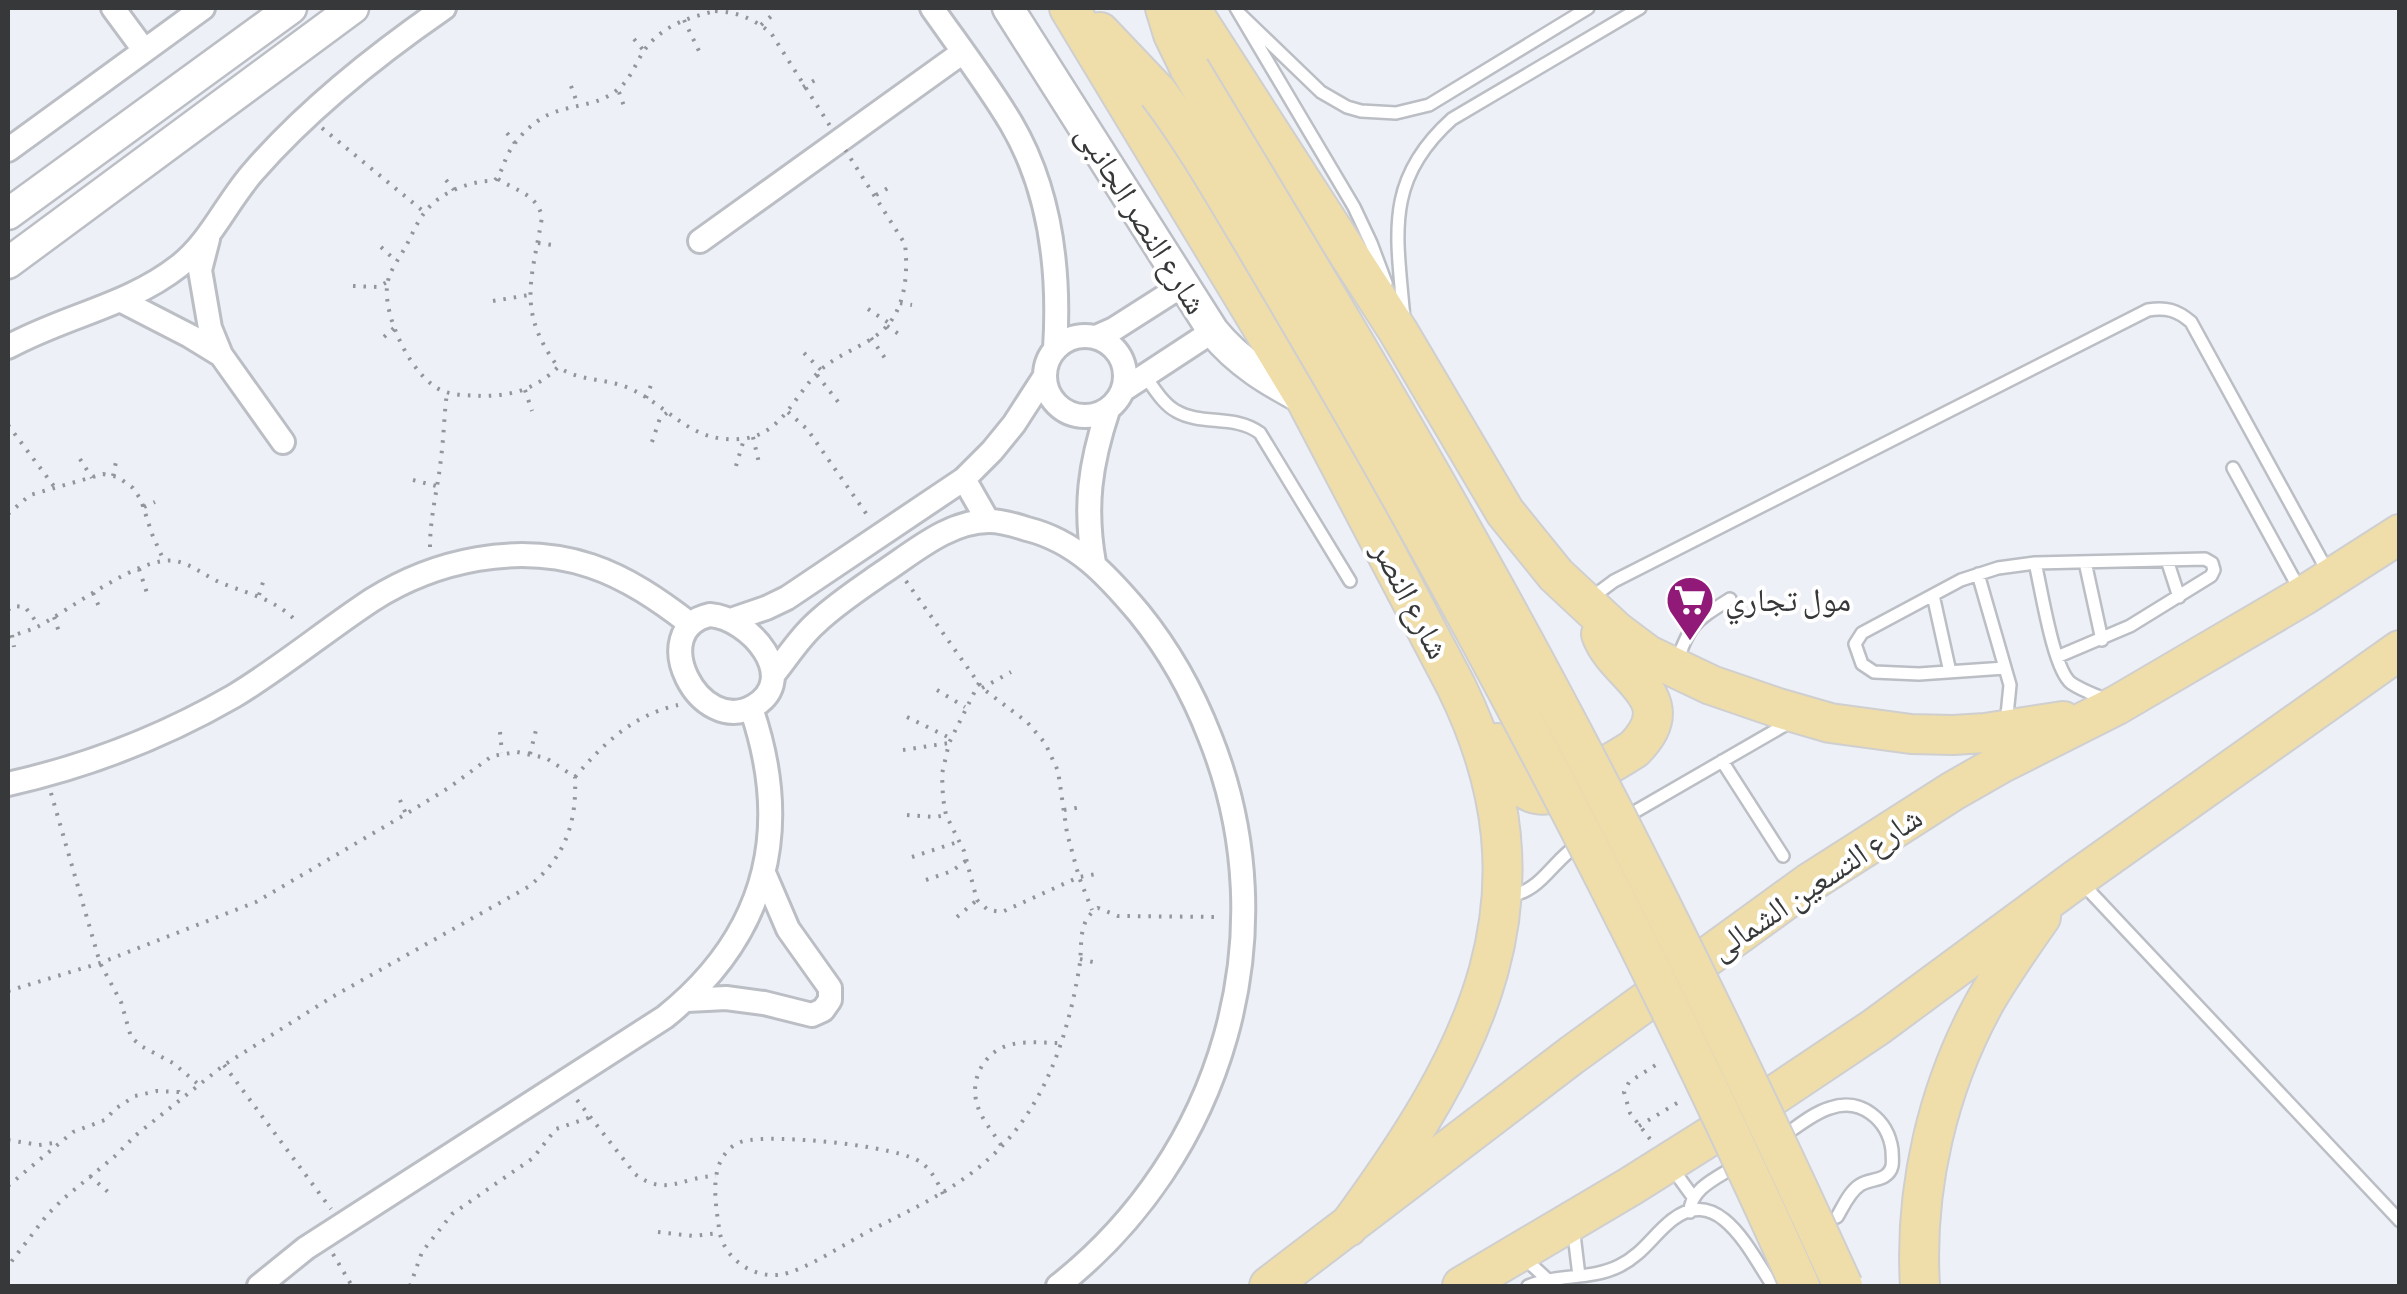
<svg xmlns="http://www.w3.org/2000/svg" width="2407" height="1294" viewBox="0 0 2407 1294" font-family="'Sofia Sans Condensed','Noto Naskh Arabic',sans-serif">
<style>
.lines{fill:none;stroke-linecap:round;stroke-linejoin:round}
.service-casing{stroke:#bbbec4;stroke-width:16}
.minor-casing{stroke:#bbbec4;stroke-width:28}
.tertiary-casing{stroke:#bbbec4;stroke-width:35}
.primary-casing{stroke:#cfcfd0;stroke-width:42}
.path{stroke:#93959a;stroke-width:4;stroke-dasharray:2.5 8;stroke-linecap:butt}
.service{stroke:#fff;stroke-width:11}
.minor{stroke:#fff;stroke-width:22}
.tertiary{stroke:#fff;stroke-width:30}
.primary{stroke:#efddaa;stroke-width:38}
.primary-bridge-casing{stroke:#cfcfd0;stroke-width:42;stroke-linecap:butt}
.primary-bridge{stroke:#efddaa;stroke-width:38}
.labels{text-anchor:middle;stroke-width:8;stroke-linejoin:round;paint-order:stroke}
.street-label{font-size:32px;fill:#37383a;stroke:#fff}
.poi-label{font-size:32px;fill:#37383a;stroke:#fff;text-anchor:start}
</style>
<rect width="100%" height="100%" fill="#edf0f7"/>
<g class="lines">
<g class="service-casing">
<path id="service" d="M1236 8 1354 207 1371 243 1386 283
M1241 15 1321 92 1347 107 1361 111 1396 113 1429 105 1588 8
M1404 319C1397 235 1383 181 1452 119L1640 8
M1145 376C1154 388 1163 404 1176 411 1202 426 1234 414 1260 433L1350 581
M2233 468 2301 592
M2167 560 2179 597
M2085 562 2102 640
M2035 563C2041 587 2053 669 2071 683 2081 690 2095 695 2107 700
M1978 574 2010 685 2006 725
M1933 595 1950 672
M1591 598 1614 581 2148 310C2166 307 2177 310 2191 322L2329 574
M1676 665C1689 624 1695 621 1730 599
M2005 668 1919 674 1874 672 1862 664 1855 644 1862 633 1961 580 1998 568 2035 563 2205 559 2212 563 2214 570 2211 576 2130 626 2057 657
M1722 761 1783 856
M1624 818 1790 722
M2080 881 2400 1221
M1506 897C1544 891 1550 861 1582 842
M1782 1137C1797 1127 1813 1113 1830 1108 1861 1097 1888 1120 1892 1150 1892 1154 1893 1162 1892 1166 1888 1182 1870 1178 1860 1185 1849 1192 1843 1207 1837 1217
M1672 1168 1693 1197
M1690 1212C1690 1188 1719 1177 1737 1165
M1573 1226 1579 1276
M1522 1256 1548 1280
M1528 1286C1557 1274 1591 1280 1619 1266 1642 1255 1653 1235 1672 1220 1720 1183 1751 1254 1773 1286"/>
</g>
<g class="minor-casing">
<path id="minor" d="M113 8 144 50
M932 8C958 45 987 83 1011 123 1051 191 1060 272 1055 349
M8 150 203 8
M208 239 200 270 210 328 221 355 283 442
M700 241 963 52
M122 301 190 336 221 355
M1045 376a40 40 0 1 1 80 0a40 40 0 1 1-80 0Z
M1096 337 1114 329 1183 285
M8 347C64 316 128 306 179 266 211 241 227 201 254 171 309 108 376 55 444 8
M1123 390 1213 331
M964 479 988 521
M1094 563C1084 507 1090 464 1108 410
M710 615C750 618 801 678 754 706 699 738 645 629 710 615Z
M731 620 766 608 787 598 964 479 992 451 1014 424 1045 376
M773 675C787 658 799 638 816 623 836 604 859 589 882 573 914 552 949 521 989 521 1002 521 1015 525 1027 529 1076 541 1107 575 1139 613 1169 650 1193 693 1210 737 1289 934 1223 1156 1058 1286
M8 784C88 766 163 737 234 696 282 667 325 631 372 600 435 560 518 542 591 566 627 578 659 600 689 623
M687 1000 726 998 764 1003 812 1015 823 1010 830 1000V988L788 929 764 873
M259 1286 306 1248 665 1017C767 935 793 830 751 708"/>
</g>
<g class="tertiary-casing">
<path id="tertiary" d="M1008 8 1213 331C1239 363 1270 381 1306 400
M8 214 291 8
M8 263 353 8"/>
</g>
<g class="primary-casing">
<path id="primary" d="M1069 8 1306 400 1456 686C1560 897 1475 1054 1348 1227
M1165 8 1173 34 1190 69
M1190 8 1398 331 1505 512 1556 575 1616 631 1648 655 1711 685 1778 708 1830 723 1911 734 1953 735 1985 733 2063 721
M1100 32 1158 93
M1497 743C1502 755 1506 769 1515 779 1538 809 1568 789 1592 774 1606 766 1620 758 1634 749 1686 697 1616 677 1601 634
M1269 1286 1572 1055 1809 883 1953 791 2002 763 2117 705 2303 596 2400 534
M1462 1286 1631 1186 1755 1108 1876 1027 2078 878 2400 650
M1920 1286C1914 1188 1938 1086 1986 1000 2003 971 2022 944 2041 917"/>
</g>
<path class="path" d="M715 11C738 12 754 19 771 33L905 244C908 271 906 303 888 325 871 344 844 351 824 367 794 392 784 436 740 439 691 443 671 408 631 389 608 378 580 382 558 367 536 389 512 396 481 396 469 395 455 396 443 391 413 379 384 319 387 287 388 272 399 259 406 246 412 235 417 222 425 212 439 193 471 180 494 181 502 173 503 164 508 154 515 141 526 129 539 120 564 103 594 109 617 90 630 80 635 65 643 52 661 26 687 18 715 11Z
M684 20 699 51
M761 25 776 12
M634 39 644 51
M571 86 578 105
M803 87 817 79
M619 92 625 109
M322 128 423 211
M507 133 515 143
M498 179C516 191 537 194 542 217 532 280 516 310 558 367
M446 180 454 190
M876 195 888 188
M538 243 552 245
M381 247 396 261
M353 286 378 287 387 282
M493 301 529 295
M900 303 912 305
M868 309 889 323
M887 326 903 337
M384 337 394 328
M871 338 887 361
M804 353 821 370
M817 375 839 403
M525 390 532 411
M646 398 651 385
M788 412 807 429 870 519
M8 425 56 489
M753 437 759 463
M652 442 660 418 668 412
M80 459 92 478
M736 466 744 439
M113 476 117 457
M413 480 436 486
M144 507 155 502
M8 514 30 495 103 474 118 477 133 488 141 500 152 534 164 561
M430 547C430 516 438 488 441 458 444 436 444 414 447 393
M139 569 147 593
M906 581 982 688 1027 722 1045 743 1058 771 1067 833 1079 877 1092 910
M93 593 101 611
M259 595 264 579
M8 610 13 606 25 607 38 624
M54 617 59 632
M12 635 14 647
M8 637C17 634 28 631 37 627 70 610 140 555 175 561 193 564 207 578 224 584 252 595 277 600 298 623
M979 683 949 743 942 774 943 798 946 815 964 851 977 900 988 910 1002 912 1079 877 1096 874
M982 688 1011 672
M937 690 965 707
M907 717 952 739
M500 732 502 753
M903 750 949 743
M530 754 536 730
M575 777C604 743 633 715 678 705
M51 793 100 963 121 1002 131 1037 141 1046 173 1063 198 1084
M400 800 406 814
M1064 810 1082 807
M907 815 935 817 946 815
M912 857 961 841
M926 880 952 871 967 860
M957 917 977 900
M1080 959 1097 963
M8 991 100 963 256 902 406 814 450 787 492 756 517 752 546 758 575 777C577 823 565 858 528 887L332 997 224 1065 136 1135 114 1157 63 1199 47 1215 8 1266
M224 1065 331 1209
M577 1100 635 1174C666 1198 683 1176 716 1176
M1639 1126 1682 1100
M1650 1139 1630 1113 1624 1092 1629 1082 1662 1061
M8 1140 39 1145 54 1143
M1001 1145C993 1132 981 1119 977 1104 969 1078 986 1049 1013 1044 1028 1041 1045 1043 1061 1043
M90 1176 108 1192
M8 1186 73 1132 105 1120 115 1109 135 1096 157 1091 179 1092 183 1099
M943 1194C938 1183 932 1171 922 1163 899 1145 772 1134 744 1141 736 1143 729 1148 725 1154 710 1173 716 1206 719 1228 722 1256 749 1277 778 1275 804 1272 847 1242 873 1229 935 1198 989 1173 1028 1113 1057 1069 1072 1014 1080 963 1082 943 1078 920 1098 908L1118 916 1219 917
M658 1232 693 1236 719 1233
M333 1254 352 1286
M410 1286 422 1252 452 1214 533 1158 556 1129 591 1117"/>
<use href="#service" class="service"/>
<use href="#minor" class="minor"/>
<use href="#tertiary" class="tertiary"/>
<use href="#primary" class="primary"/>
<g class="primary-bridge-casing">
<path id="primary-bridge" d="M1190 69C1285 226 1380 383 1470 544 1606 786 1728 1034 1843 1286
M1158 93C1193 139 1222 190 1252 240 1293 309 1334 379 1374 449 1529 722 1672 1001 1800 1286"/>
</g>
<use href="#primary-bridge" class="primary-bridge"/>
</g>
<defs>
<g id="supermarket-pin" transform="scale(2.5)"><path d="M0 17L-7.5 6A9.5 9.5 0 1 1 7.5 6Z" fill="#911a79" stroke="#fff"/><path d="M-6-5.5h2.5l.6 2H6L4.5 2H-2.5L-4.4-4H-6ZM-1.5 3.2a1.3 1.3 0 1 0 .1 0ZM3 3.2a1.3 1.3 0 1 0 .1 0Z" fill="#fff"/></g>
</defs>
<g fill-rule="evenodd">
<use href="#supermarket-pin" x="1690" y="600"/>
</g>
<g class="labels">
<g class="street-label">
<text transform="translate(1142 219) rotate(58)" y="11">شارع النصر الجانبى</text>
<text transform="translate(1411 600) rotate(62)" y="11">شارع النصر</text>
<text transform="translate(1816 883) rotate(-34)" y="11">شارع التسعين الشمالى</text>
</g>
<g class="poi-label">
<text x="1725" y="611">مول تجاري</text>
</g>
</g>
<rect width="2407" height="1294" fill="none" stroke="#37383a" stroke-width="20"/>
</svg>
